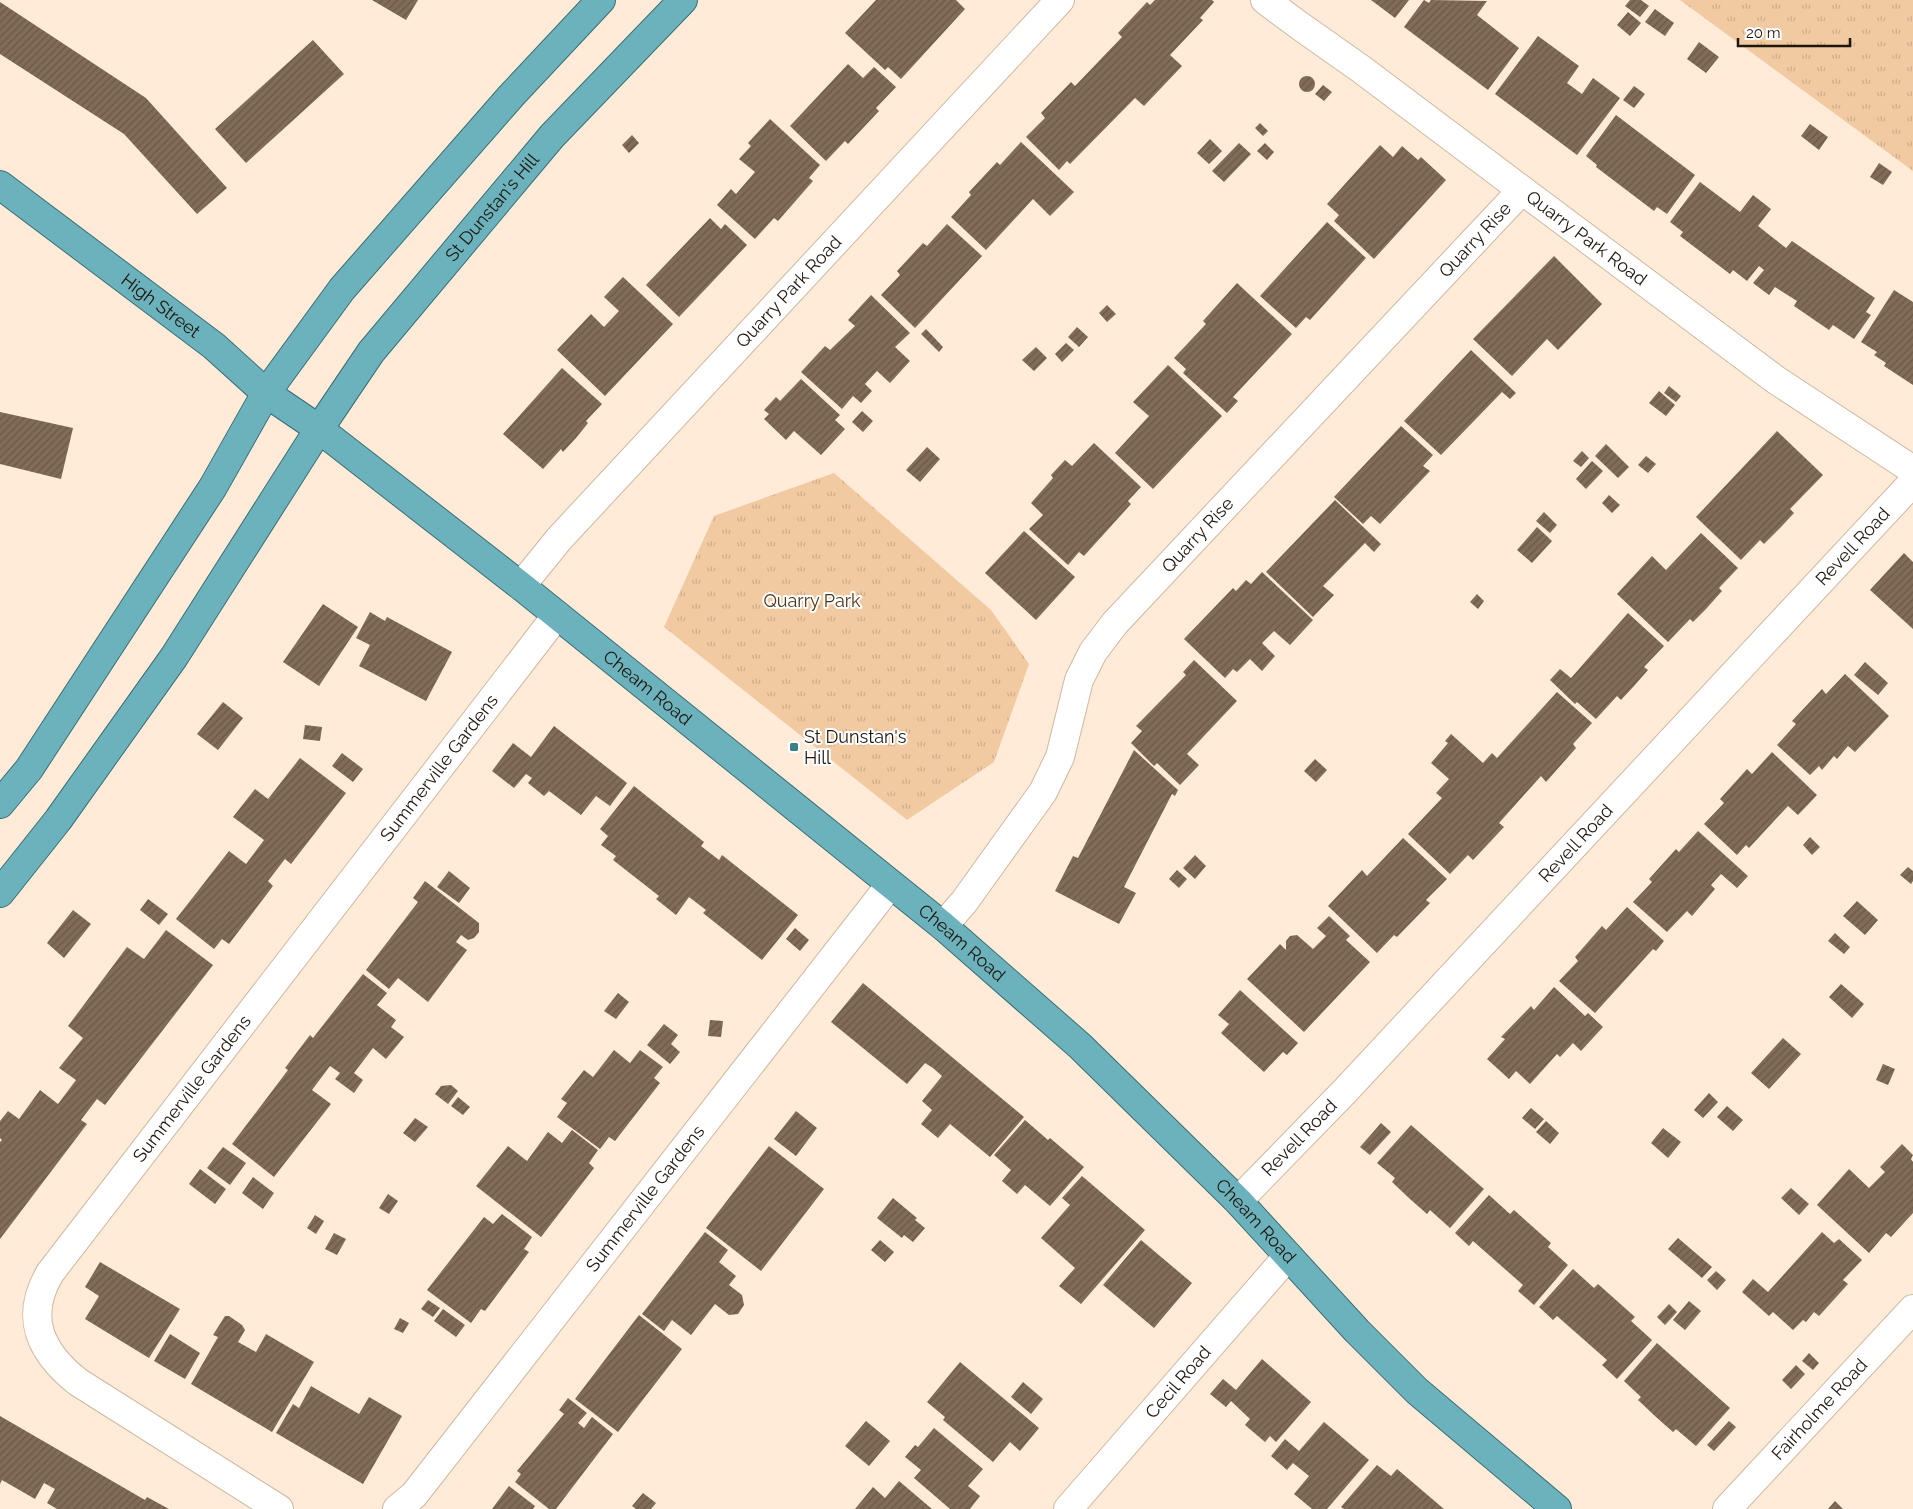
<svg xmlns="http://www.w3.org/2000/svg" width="1913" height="1509" viewBox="0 0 1913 1509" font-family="Raleway,sans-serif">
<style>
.park{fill:url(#park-tufts)}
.building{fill:url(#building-hatch)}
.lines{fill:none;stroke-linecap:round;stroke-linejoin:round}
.minor-casing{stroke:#cfb8a1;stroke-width:30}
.trunk-casing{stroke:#396e75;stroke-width:30}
.minor{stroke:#fff;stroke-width:28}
.trunk{stroke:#6cb2bc;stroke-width:28}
.poi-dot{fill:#3b818c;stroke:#fff;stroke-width:2}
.labels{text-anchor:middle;stroke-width:4;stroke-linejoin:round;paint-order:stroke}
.street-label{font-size:18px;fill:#1f160e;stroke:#fff}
.park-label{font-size:18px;fill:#4f3414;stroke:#fff}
.poi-label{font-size:18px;fill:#1f160e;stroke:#fff;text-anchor:start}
</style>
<defs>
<pattern id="park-tufts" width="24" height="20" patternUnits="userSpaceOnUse" patternTransform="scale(1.25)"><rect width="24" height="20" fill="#f1caa2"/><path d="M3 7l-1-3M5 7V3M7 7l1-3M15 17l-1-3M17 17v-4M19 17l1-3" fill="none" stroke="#cead8a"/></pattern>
<pattern id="building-hatch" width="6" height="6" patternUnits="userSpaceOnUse" patternTransform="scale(1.25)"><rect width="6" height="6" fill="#826c57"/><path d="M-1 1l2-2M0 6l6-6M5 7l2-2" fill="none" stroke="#6a5846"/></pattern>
</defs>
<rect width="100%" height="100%" fill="#ffebd8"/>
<path class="park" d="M1680 0H1913V171Z
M834 473 991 610 1029 664 994 762 907 820 664 627 714 516Z"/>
<path class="building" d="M372 0H418L406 20Z
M876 0H956L965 9 901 79 888 67 885 70 845 33Z
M1155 0H1212L1214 2 1200 18 1203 20 1170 55 1182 66 1144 106 1135 98 1070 164 1067 161 1059 170 1026 137 1045 118 1041 113 1071 82 1075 86 1122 37 1118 33 1147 2 1150 5Z
M1371 0H1409L1395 18Z
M1424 0 1429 3 1431 0 1487 1 1477 15 1519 48 1488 90 1404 27Z
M1630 0H1641L1649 6 1640 17 1625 6Z
M0 2 146 98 227 188 197 214 124 134 0 54Z
M1655 9 1674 23 1665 36 1645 22Z
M1628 12 1641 23 1630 36 1617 25Z
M1538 36 1579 66 1567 83 1582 94 1593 78 1620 98 1577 155 1495 94Z
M313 40 344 74 246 163 215 129Z
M1699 42 1719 57 1706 73 1687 59Z
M848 64 863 78 874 67 896 87 876 108 879 111 848 144 845 141 826 161 790 126Z
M1299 84a8 8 0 1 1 16 0a8 8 0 1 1-16 0Z
M1323 85 1332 92 1324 101 1315 94Z
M1634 86 1645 94 1634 108 1623 100Z
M1616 115 1695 175 1667 214 1657 207 1654 211 1596 167 1597 165 1586 156Z
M770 119 820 165 809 178 813 181 778 221 774 218 755 239 717 205 731 189 736 194 755 172 739 159 751 146 748 143Z
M1260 123 1268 131 1263 136 1255 128Z
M1810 124 1828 137 1819 150 1801 136Z
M632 135 639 143 629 153 622 145Z
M1210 139 1222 151 1209 164 1197 153Z
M1021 142 1074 192 1050 216 1033 199 986 250 951 217 971 195 969 192 997 162 1000 165Z
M1239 143 1251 154 1224 182 1212 171Z
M1265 143 1274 152 1267 160 1257 151Z
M1380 145 1393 157 1402 146 1418 160 1421 157 1446 180 1374 259 1334 221 1339 215 1327 204Z
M1879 163 1892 172 1883 185 1870 177Z
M1700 182 1740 212 1753 195 1771 209 1758 226 1786 248 1792 241 1875 298 1866 312 1871 315 1854 339 1833 325 1829 330 1794 306 1797 301 1775 287 1769 295 1753 283 1764 270 1759 266 1747 281 1733 270 1730 274 1680 236 1683 232 1670 222Z
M710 218 721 229 725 224 747 245 679 317 646 285Z
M1327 222 1366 258 1310 320 1306 317 1296 328 1260 296Z
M947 224 982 256 915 328 881 295 900 275 897 271 923 243 927 246Z
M1554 256 1602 304 1558 350 1547 339 1512 376 1473 339Z
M623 277 673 324 605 396 557 350 591 314 604 327 619 311 604 297Z
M1237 283 1292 334 1233 397 1238 401 1227 413 1183 373 1186 369 1174 358 1206 324 1203 321Z
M1894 290 1913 302V385L1884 366 1886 363 1874 355 1877 352 1861 342Z
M871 295 910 333 895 347 910 361 890 383 877 371 865 384 872 391 861 403 853 396 842 409 801 372 825 346 830 350 855 326 848 320Z
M1107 305 1116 314 1107 322 1099 313Z
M1077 327 1088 337 1079 347 1068 337Z
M926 329 943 347 939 352 921 334Z
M1066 343 1074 350 1062 362 1055 354Z
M1036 347 1047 358 1034 371 1022 360Z
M1471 350 1516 393 1510 399 1502 392 1441 455 1404 421Z
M1168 365 1222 416 1153 489 1115 453 1149 416 1133 402Z
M562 368 602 404 586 421 588 423 576 438 563 452 561 449 543 469 503 434Z
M801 379 840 415 835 420 845 429 821 455 794 431 786 440 764 419 769 414 764 410 776 397 780 401Z
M1669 386 1681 396 1676 402 1664 393Z
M1659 391 1675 405 1666 416 1649 403Z
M862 411 873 421 863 432 852 422Z
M0 412 73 428 61 479 0 464Z
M1401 426 1433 455 1423 466 1430 471 1380 524 1371 516 1363 524 1334 497Z
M1777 431 1823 475 1790 509 1794 513 1781 527 1764 544 1760 540 1741 560 1696 517Z
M1094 443 1141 487 1128 501 1131 504 1084 556 1079 552 1068 565 1029 529 1043 515 1031 503 1053 478 1051 475 1065 460 1072 466Z
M1606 444 1629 467 1618 478 1595 456Z
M927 447 940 459 920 482 906 470Z
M1582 451 1589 458 1581 467 1573 461Z
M1646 456 1656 464 1648 473 1638 465Z
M1592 461 1603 471 1586 489 1576 479Z
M1609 495 1620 505 1612 513 1602 503Z
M1335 500 1381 544 1374 552 1365 543 1323 586 1334 595 1313 617 1266 572Z
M1544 512 1557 525 1550 533 1536 521Z
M1537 527 1552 541 1532 563 1517 550Z
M1024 531 1075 577 1036 620 985 573Z
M1701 533 1738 568 1719 588 1722 591 1706 609 1693 622 1690 619 1668 642 1617 594 1652 556 1666 570Z
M1904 553 1913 562V629L1870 590Z
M1262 572 1313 620 1290 645 1274 631 1262 643 1275 656 1262 671 1250 659 1237 672 1233 669 1225 678 1184 639 1233 588 1236 591 1246 580 1251 584Z
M1477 594 1484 601 1478 609 1470 602Z
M323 604 358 627 319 686 283 662Z
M370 612 385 621 387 617 452 652 426 701 359 666 370 645 356 638Z
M1628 613 1664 646 1644 667 1648 670 1634 686 1621 700 1617 696 1596 719 1577 702 1575 704 1550 680 1560 669 1571 678Z
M1194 660 1237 701 1187 754 1199 765 1180 785 1157 763 1154 766 1131 743 1142 731 1136 726 1186 675 1183 672Z
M1865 662 1888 683 1878 695 1854 675Z
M1845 674 1889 716 1855 752 1848 746 1837 759 1834 756 1822 770 1819 766 1810 775 1777 745 1796 724 1792 721 1822 689 1826 694Z
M1557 692 1592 723 1573 744 1576 748 1546 782 1541 776 1499 823 1504 827 1473 860 1468 855 1450 874 1408 834 1442 798 1436 793 1449 779 1431 763 1448 743 1445 741 1451 734 1483 763 1492 753 1497 758Z
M223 702 243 718 218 750 197 734Z
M305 725 322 727 320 741 303 739Z
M554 726 627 783 610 806 596 796 581 815 549 791 544 796 528 783 532 778 526 774 514 788 492 771 513 743 531 757Z
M1134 750 1178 790 1175 796 1172 794 1124 887 1136 893 1119 924 1055 891 1073 856 1078 858Z
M1772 752 1817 795 1798 815 1788 806 1749 848 1746 845 1737 855 1704 824 1724 803 1720 799 1747 769 1752 774Z
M342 753 363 769 353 782 332 766Z
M300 758 346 793 291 864 285 859 268 881 273 886 229 944 222 939 214 949 176 919 229 851 246 864 264 840 233 817 255 789 268 799Z
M1315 759 1327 770 1316 782 1304 771Z
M634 786 704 842 701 846 719 860 722 855 798 915 762 960 703 913 706 910 689 897 676 915 656 899 659 896 613 860 616 856 601 845 608 836 600 829Z
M1698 831 1748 876 1737 888 1721 874 1711 885 1715 889 1692 916 1687 911 1667 932 1633 902 1652 882 1649 879 1676 849 1679 852Z
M1810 837 1820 847 1812 855 1803 845Z
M1403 838 1447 879 1426 900 1430 903 1397 937 1394 935 1377 953 1328 906 1362 870 1367 876Z
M1195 855 1206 866 1195 879 1183 868Z
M1908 867 1913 871V881L1911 884 1900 875Z
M1177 870 1187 879 1179 888 1169 879Z
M449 871 470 888 459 903 437 887Z
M425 881 479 923V932L474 938 468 940 461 935 456 942 467 950 428 1002 398 978 389 989 366 970 418 902 413 898Z
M148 899 168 914 159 925 140 910Z
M1857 901 1878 920 1865 935 1843 916Z
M1627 907 1664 941 1656 951 1653 949 1595 1013 1559 981 1578 961 1575 957 1602 926 1606 930Z
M73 910 91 924 64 958 47 943Z
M1329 916 1350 936 1346 940 1370 962 1304 1032 1247 979 1280 944 1286 950V941L1290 936 1297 935 1313 949 1326 936 1317 928Z
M795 928 809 940 800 951 786 939Z
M166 930 213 965 105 1105 97 1099 81 1120 87 1124 0 1239V1142L2 1140 0 1138V1121L8 1111 19 1119 40 1090 58 1104 76 1080 59 1068 83 1038 68 1026 127 947 144 959Z
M1835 933 1850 947 1844 954 1828 941Z
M363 974 387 993 377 1005 396 1020 391 1027 404 1037 386 1059 373 1048 354 1073 363 1080 354 1093 335 1079 340 1073 330 1066 312 1090 331 1104 274 1177 232 1144 288 1070 285 1068 310 1035 313 1038Z
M863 983 1024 1117 990 1157 950 1124 938 1138 921 1124 932 1110 922 1101 942 1076 933 1068 925 1063 907 1084 831 1022Z
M1841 984 1864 1004 1852 1018 1829 997Z
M1554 987 1585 1016 1588 1013 1603 1027 1581 1051 1573 1043 1560 1057 1557 1054 1530 1084 1516 1071 1509 1079 1487 1059 1505 1039 1501 1037 1531 1006 1534 1010Z
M1240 990 1298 1043 1287 1055 1283 1052 1264 1072 1221 1033 1229 1024 1218 1015Z
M618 993 629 1002 616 1019 604 1011Z
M710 1020 723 1021 721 1037 708 1036Z
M664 1024 678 1035 671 1044 680 1052 670 1064 647 1045Z
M1783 1038 1801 1054 1769 1089 1751 1073Z
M614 1050 630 1063 640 1050 663 1067 654 1078 660 1083 615 1141 609 1137 600 1149 557 1117 567 1103 561 1099 584 1070 593 1077Z
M1883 1064 1895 1069 1888 1085 1876 1080Z
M451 1085 458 1091 448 1104 435 1094 441 1086Z
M1709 1093 1718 1102 1703 1118 1694 1110Z
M458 1097 470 1107 463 1115 451 1106Z
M1727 1106 1743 1120 1733 1131 1717 1117Z
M1531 1108 1544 1119 1535 1129 1522 1118Z
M796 1111 817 1128 796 1156 774 1139Z
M415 1118 428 1127 415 1142 403 1133Z
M1025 1120 1048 1140 1050 1138 1084 1167 1050 1206 1025 1185 1017 1194 1002 1181 1011 1170 994 1155Z
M1546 1121 1559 1133 1550 1144 1536 1132Z
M1381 1123 1391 1132 1370 1155 1360 1147Z
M1411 1125 1484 1189 1450 1228 1430 1210 1427 1214 1410 1199 1392 1182 1395 1178 1377 1163Z
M1663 1128 1681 1142 1668 1158 1651 1143Z
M572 1130 598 1150 589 1163 594 1168 541 1237 476 1186 508 1146 527 1161 548 1132 562 1143Z
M1902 1144 1913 1155 1911 1159 1913 1162V1213L1891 1237 1886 1233 1869 1253 1817 1205 1849 1169 1869 1188 1885 1172 1880 1167Z
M769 1146 824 1189 761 1271 706 1228Z
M223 1147 246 1163 230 1185 207 1168Z
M200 1169 226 1189 215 1204 189 1184Z
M1082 1176 1145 1230 1081 1304 1059 1286 1075 1268 1041 1238 1070 1205 1062 1198Z
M253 1177 274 1193 263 1209 242 1193Z
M1791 1188 1809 1204 1799 1215 1781 1198Z
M388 1194 398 1201 389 1214 379 1208Z
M1489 1195 1510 1214 1514 1210 1551 1243 1548 1247 1568 1265 1534 1305 1518 1291 1523 1285 1473 1241 1469 1246 1455 1233Z
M893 1198 917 1218 915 1220 925 1228 913 1242 904 1235 902 1238 877 1218Z
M502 1214 532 1237 524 1249 529 1252 485 1311 481 1309 471 1323 427 1290 484 1217 493 1224Z
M315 1215 324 1221 316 1234 307 1228Z
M705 1232 728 1250 719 1262 736 1276 729 1285 742 1295 744 1305 738 1314 729 1315 715 1304 691 1335 672 1320 664 1331 642 1314Z
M1822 1232 1834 1243 1839 1239 1862 1260 1843 1280 1848 1284 1819 1316 1814 1312 1806 1322 1803 1320 1793 1330 1773 1312 1769 1316 1742 1292 1753 1279 1768 1292Z
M334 1233 346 1239 337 1255 325 1249Z
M1678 1238 1712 1267 1702 1278 1668 1249Z
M880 1240 894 1252 885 1262 871 1250Z
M1141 1240 1192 1283 1154 1328 1103 1285Z
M100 1262 180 1309 149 1358 85 1319 99 1296 85 1287Z
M1573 1269 1594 1288 1598 1284 1635 1317 1631 1321 1652 1340 1617 1379 1602 1365 1607 1360 1557 1316 1553 1320 1539 1307Z
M1716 1271 1726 1280 1717 1290 1707 1280Z
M428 1300 440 1308 433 1317 421 1309Z
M1689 1301 1701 1311 1685 1330 1673 1320Z
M1669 1304 1677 1312 1665 1325 1657 1317Z
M443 1309 465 1325 456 1337 434 1321Z
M639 1315 682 1349 618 1432 575 1399Z
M225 1316H229L242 1325 245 1330 238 1342 256 1352 266 1334 314 1362 272 1432 191 1384 218 1337 213 1335Z
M400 1318 409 1323 403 1333 394 1329Z
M170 1334 200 1353 185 1379 154 1361Z
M1657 1343 1730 1408 1696 1446 1676 1429 1673 1432 1656 1417 1638 1400 1641 1397 1624 1381Z
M1809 1353 1819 1363 1813 1370 1802 1361Z
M1262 1359 1311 1402 1276 1442 1270 1436 1265 1442 1245 1425 1250 1419 1231 1401 1226 1407 1210 1394 1223 1379 1236 1390Z
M960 1362 1039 1428 1020 1451 1010 1442 993 1462 943 1420 945 1417 927 1402Z
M1796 1365 1805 1374 1791 1389 1782 1380Z
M1023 1382 1043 1399 1031 1414 1011 1397Z
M311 1386 359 1414 369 1397 402 1416 363 1484 276 1433 293 1404 299 1408Z
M568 1398 587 1413 578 1423 584 1428 592 1417 613 1434 556 1509H549L515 1482 521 1474 517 1471 564 1414 559 1410Z
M0 1416 145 1500 147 1497 169 1509H57L47 1503 55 1489 44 1483 35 1499 2 1480 0 1484Z
M866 1421 890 1441 869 1466 845 1446Z
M1729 1421 1736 1427 1714 1451 1707 1445Z
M1324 1422 1369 1460 1327 1509H1312L1294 1494 1309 1476 1293 1463 1287 1470 1271 1456 1285 1439 1299 1451Z
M934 1428 983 1469 968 1486 980 1496 970 1509H950L914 1478 921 1470 905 1457 915 1445 918 1447Z
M1377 1465 1391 1476 1397 1469 1444 1509H1344L1341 1507Z
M899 1481 932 1509H855L873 1487 885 1498Z
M509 1486 535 1506 533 1509H492Z
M643 1493 656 1503 651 1509H636L632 1506Z
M1835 1501 1843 1509H1828Z"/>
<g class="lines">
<g class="minor-casing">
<g id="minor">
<path id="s1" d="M1265 0 1300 26 1361 69 1522 190 1776 380 1913 470"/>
<path id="s2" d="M521 586 559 539 1060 0"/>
<path id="s3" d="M943 926 964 902 1043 792 1060 757 1079 680 1093 652 1115 623 1522 190"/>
<path id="s4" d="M1238 1201 1345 1091 1913 482"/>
<path id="s5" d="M279 1509 78 1382C40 1352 24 1317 50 1273L557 615"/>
<path id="s6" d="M397 1509 414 1495 890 885"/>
<path id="s7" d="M1068 1509 1288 1256"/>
<path id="s8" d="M1727 1509 1913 1309"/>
</g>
</g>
<g class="trunk-casing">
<g id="trunk">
<path id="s9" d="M0 185 214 346 266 393 319 429 521 586 943 926 1080 1046 1238 1201 1357 1331 1417 1391 1557 1509"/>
<path d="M0 804 29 769 213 487 266 393 342 289 511 96 601 0"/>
<path id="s10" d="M0 893 58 820 174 657 319 429 371 352 552 136 683 0"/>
</g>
</g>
<use href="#minor" class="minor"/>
<use href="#trunk" class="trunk"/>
</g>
<rect class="poi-dot" x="789" y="742" width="10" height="10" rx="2.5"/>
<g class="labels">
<g class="street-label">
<text dy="6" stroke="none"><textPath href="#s10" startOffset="845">St Dunstan's Hill</textPath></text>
<text dy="6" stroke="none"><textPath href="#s1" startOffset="400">Quarry Park Road</textPath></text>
<text dy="6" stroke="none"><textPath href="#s3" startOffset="879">Quarry Rise</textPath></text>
<text dy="6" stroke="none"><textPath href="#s2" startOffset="398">Quarry Park Road</textPath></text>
<text dy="6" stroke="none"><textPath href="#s9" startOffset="201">High Street</textPath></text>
<text dy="6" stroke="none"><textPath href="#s3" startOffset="474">Quarry Rise</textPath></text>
<text dy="6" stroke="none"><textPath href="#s4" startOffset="898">Revell Road</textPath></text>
<text dy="6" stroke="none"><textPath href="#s9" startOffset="820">Cheam Road</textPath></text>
<text dy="6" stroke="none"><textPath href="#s5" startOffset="1001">Summerville Gardens</textPath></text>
<text dy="6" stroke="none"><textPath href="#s4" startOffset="492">Revell Road</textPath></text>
<text dy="6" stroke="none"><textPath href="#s9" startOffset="1225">Cheam Road</textPath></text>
<text dy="6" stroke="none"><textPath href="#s5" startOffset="596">Summerville Gardens</textPath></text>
<text dy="6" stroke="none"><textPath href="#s4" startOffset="88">Revell Road</textPath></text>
<text dy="6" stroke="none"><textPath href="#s6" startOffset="398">Summerville Gardens</textPath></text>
<text dy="6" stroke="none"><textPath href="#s9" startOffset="1630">Cheam Road</textPath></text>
<text dy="6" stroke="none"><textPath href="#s7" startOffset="168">Cecil Road</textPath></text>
<text dy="6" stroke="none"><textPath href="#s8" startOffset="136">Fairholme Road</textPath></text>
</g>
<g class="park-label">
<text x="812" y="607">Quarry Park</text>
</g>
<g class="poi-label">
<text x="804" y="743">St Dunstan's<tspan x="804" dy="21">Hill</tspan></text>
</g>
</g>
<path d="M1738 38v8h112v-8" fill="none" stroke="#1f160e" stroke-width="2.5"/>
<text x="1746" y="38" font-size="15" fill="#1f160e" stroke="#ffffff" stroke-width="4" paint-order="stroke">20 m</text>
</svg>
